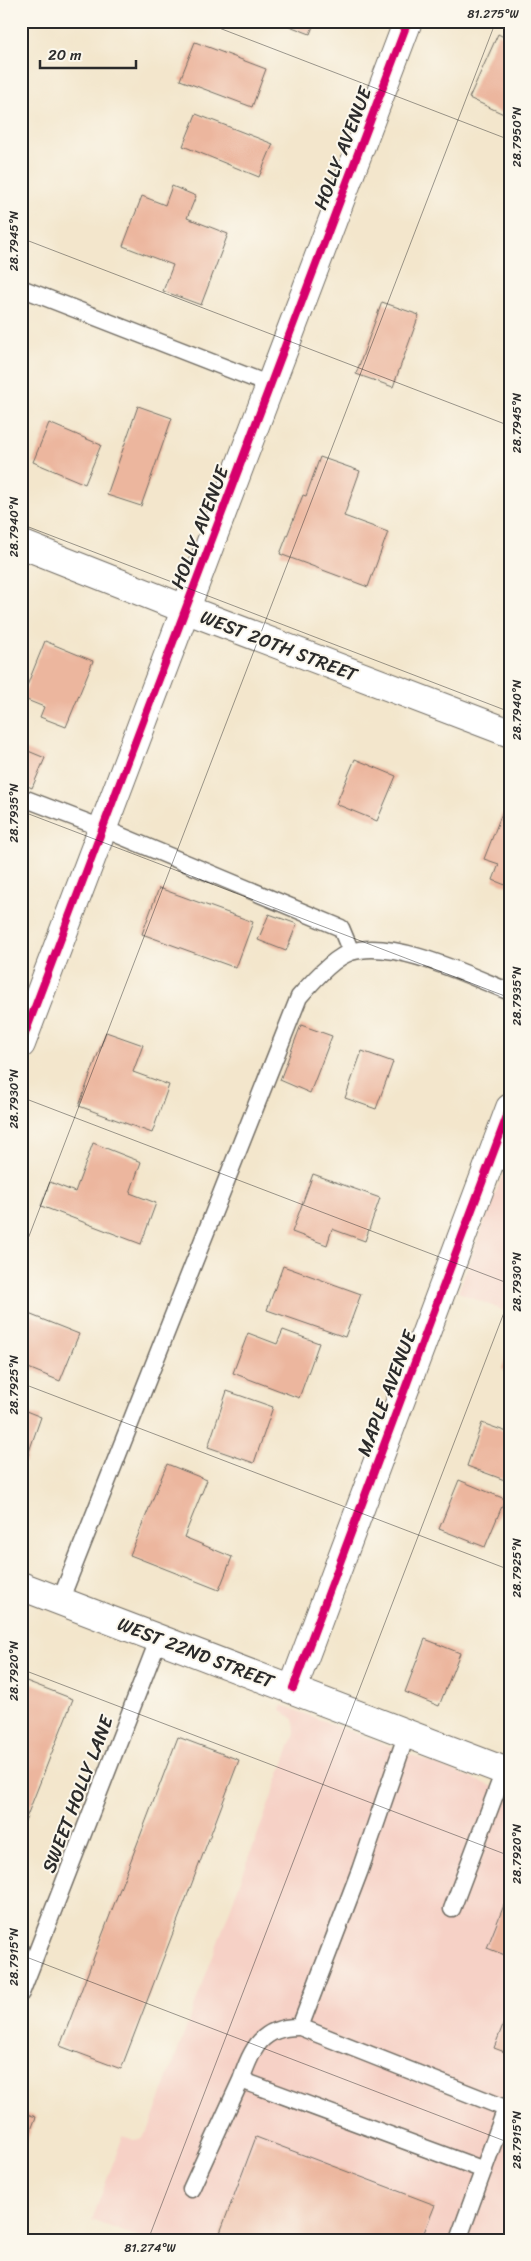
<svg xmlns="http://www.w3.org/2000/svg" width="531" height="2261" viewBox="0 0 531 2261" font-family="Sriracha,sans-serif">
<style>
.built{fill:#f6d1c6}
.building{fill:#ecb69e}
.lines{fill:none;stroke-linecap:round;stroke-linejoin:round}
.lane-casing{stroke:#716c63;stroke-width:19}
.street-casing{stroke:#716c63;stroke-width:30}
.secondary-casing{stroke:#716c63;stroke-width:30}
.lane{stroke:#fff;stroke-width:16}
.street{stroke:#fff;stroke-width:28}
.secondary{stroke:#fff;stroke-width:28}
.cycleway-casing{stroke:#fbf7ec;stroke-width:11}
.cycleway{stroke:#d6006c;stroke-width:8}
.ticks{fill:none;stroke:#2b2b2b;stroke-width:1;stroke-opacity:0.45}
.labels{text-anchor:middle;stroke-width:4;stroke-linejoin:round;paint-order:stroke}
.street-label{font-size:19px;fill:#2b2b2b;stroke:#fbf7ec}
.neatline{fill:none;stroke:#2b2b2b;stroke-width:2}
.ticks-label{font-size:12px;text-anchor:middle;fill:#2b2b2b}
</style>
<rect width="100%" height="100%" fill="#fbf7ec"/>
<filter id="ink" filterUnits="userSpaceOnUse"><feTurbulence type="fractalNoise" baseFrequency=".02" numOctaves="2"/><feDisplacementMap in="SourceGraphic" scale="10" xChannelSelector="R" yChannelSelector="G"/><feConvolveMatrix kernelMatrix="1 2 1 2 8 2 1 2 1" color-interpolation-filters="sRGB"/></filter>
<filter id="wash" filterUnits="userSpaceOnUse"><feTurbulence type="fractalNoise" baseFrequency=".0096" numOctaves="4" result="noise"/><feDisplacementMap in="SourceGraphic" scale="20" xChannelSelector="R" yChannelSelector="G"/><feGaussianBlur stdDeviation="1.12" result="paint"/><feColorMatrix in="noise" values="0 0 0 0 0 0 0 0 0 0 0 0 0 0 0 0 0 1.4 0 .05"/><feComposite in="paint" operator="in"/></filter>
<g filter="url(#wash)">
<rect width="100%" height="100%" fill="#f3e6cc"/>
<path class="built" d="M510 1155V1313L458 1292Z
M282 1705 510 1793V2240H145L92 2220 123 2136 134 2140 139 2139 143 2137 149 2129 295 1733 294 1719 281 1711Z"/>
<g id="blocks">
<path class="building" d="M277 21H315L310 34Z
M498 34 510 40 508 116 469 98Z
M195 42 266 69 252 107 180 80Z
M196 114 273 144 259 177 183 146Z
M172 186 196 196 187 218 228 234 201 305 163 291 173 265 123 246 142 196 165 205Z
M382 302 419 315 393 387 356 374Z
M138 406 172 418 141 506 107 495Z
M49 423 101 445 85 484 33 462Z
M320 457 360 471 344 516 388 532 368 587 280 554 303 495 306 496Z
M45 641 93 661 66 727 40 717 44 707 22 698Z
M21 748 45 758 32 788 21 783Z
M355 759 396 776 377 821 336 804Z
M502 813 510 816V887L493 880 499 864 484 859Z
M159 888 253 922 236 968 142 934Z
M269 914 297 924 286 951 258 940Z
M301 1025 332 1036 310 1093 280 1080Z
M106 1032 143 1045 133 1072 169 1085 152 1133 79 1106Z
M362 1051 393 1062 376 1109 345 1098Z
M93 1143 141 1162 130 1193 156 1203 141 1244 41 1206 50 1182 75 1192Z
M313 1174 380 1198 365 1241 332 1229 327 1245 292 1232Z
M283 1266 361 1294 345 1337 267 1310Z
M21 1311 79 1334 60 1381 21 1365Z
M283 1330 319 1343 299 1398 233 1373 248 1333 277 1344Z
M509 1349H510V1372L502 1369Z
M227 1391 273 1407 254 1463 208 1447Z
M21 1409 41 1417 25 1463 21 1462Z
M482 1423 510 1433V1482L467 1466Z
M167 1464 207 1480 184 1537 232 1557 219 1590 130 1555Z
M459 1480 505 1499 485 1547 439 1529Z
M425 1639 460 1653 439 1706 405 1692Z
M21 1679 73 1699 21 1831Z
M178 1737 239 1760 121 2069 60 2046Z
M510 1890V1957L487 1948Z
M510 2007V2054L494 2048Z
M21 2112 36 2117 21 2156Z
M256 2137 435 2205 421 2240 218 2238Z"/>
</g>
</g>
<g filter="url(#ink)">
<use href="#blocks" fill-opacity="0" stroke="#716c63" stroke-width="1"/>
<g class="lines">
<g class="lane-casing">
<path id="lane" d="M21 288 270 385
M21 797 102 828 341 928 351 952
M492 1157 510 1164
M60 1601 299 997C311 983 334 957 351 952 393 938 470 976 510 992
M407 1733 360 1870 300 2027 510 2110
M452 1909 504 1771 508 1764
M21 1993 159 1638
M300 2027C262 2026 252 2048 241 2080L484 2170
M191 2189 241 2080
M458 2240 506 2108"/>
</g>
<g class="street-casing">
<path id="street" d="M21 1044 408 21
M21 1586 510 1773
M293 1688 510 1108"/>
</g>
<g class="secondary-casing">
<path id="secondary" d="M21 544 185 609 510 733"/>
</g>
<use href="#lane" class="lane"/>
<use href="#street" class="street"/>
<use href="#secondary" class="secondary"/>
<g class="cycleway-casing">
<path id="cycleway" d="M21 1044 408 21
M293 1688 510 1108"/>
</g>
<use href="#cycleway" class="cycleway"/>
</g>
</g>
<path class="ticks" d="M201 21 510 140M21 238 510 426M21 524 510 712M21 811 510 998M21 1097 510 1284M21 1257 496 21M21 1383 510 1570M21 1669 510 1856M21 1955 510 2143M148 2240 510 1297"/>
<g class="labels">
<g class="street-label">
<text transform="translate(342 148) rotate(-69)" y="7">HOLLY AVENUE</text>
<text transform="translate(199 527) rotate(-69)" y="7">HOLLY AVENUE</text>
<text transform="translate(279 645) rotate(21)" y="7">WEST 20TH STREET</text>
<text transform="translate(386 1393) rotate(-69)" y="7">MAPLE AVENUE</text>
<text transform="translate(196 1652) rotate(21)" y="7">WEST 22ND STREET</text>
<text transform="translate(77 1794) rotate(-69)" y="7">SWEET HOLLY LANE</text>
</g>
</g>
<rect width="531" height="2261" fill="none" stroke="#fbf7ec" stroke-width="55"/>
<path d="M40 60v8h96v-8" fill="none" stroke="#2b2b2b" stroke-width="2.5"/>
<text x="48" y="60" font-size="15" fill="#2b2b2b" stroke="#fbf7ec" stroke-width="4" paint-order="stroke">20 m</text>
<rect x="28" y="28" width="476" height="2206" class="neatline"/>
<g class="ticks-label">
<text x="493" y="18">81.275°W</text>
<text transform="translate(517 137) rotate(-90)" y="4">28.7950°N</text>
<text transform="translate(14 241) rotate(-90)" y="4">28.7945°N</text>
<text transform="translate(517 423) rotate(-90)" y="4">28.7945°N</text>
<text transform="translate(14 527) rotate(-90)" y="4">28.7940°N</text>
<text transform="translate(517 710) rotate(-90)" y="4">28.7940°N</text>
<text transform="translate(14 813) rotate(-90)" y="4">28.7935°N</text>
<text transform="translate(517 996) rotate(-90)" y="4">28.7935°N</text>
<text transform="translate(14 1099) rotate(-90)" y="4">28.7930°N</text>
<text transform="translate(517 1282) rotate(-90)" y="4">28.7930°N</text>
<text transform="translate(14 1385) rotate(-90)" y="4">28.7925°N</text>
<text transform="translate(517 1568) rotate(-90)" y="4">28.7925°N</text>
<text transform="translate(14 1671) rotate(-90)" y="4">28.7920°N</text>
<text transform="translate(517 1854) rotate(-90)" y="4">28.7920°N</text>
<text transform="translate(14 1957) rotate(-90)" y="4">28.7915°N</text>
<text transform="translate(517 2140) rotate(-90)" y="4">28.7915°N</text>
<text x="150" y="2252">81.274°W</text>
</g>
</svg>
